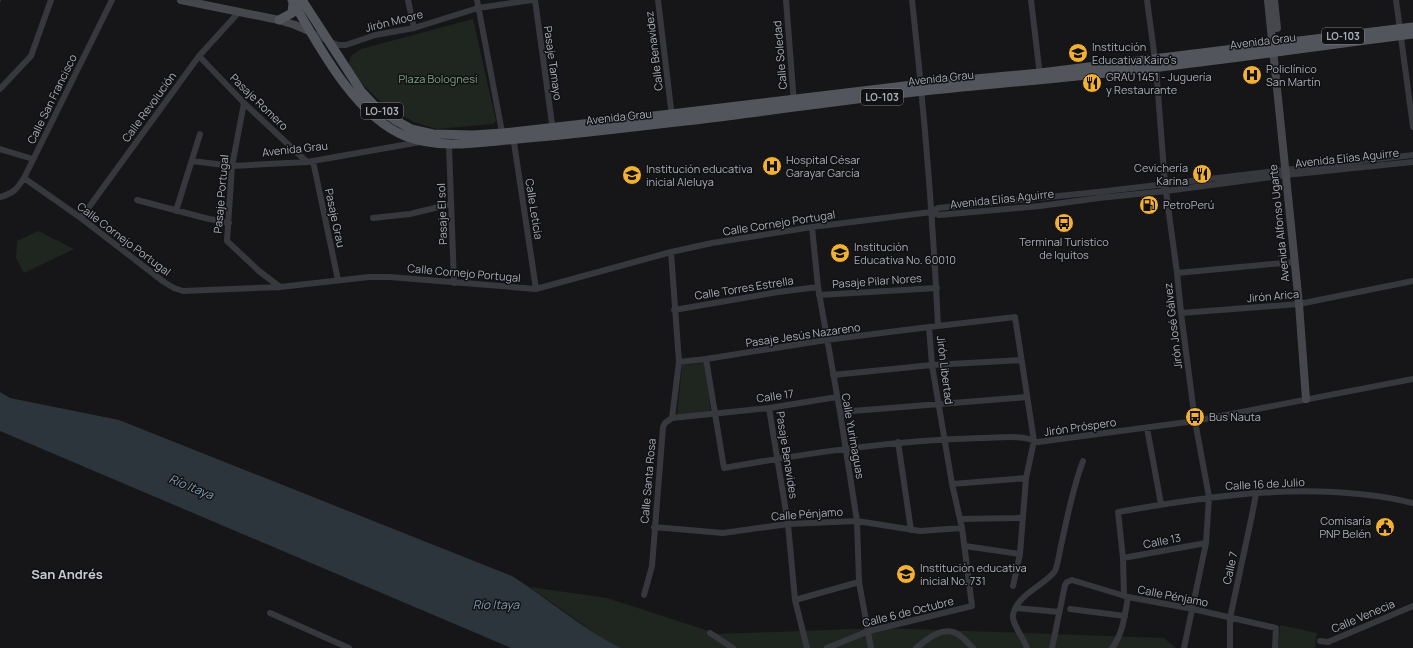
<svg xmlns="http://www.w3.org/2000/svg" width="1413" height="648" viewBox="0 0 1413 648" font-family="Manrope,sans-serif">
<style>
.green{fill:#1e261f}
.water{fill:#2c353c}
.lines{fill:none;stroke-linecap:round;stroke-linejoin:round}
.stream{stroke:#2c353c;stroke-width:2}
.street{stroke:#37383d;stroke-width:6}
.secondary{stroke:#45474d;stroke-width:8}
.primary{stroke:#53555c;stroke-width:9}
.labels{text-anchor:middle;stroke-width:3;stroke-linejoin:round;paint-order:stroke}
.shield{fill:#111113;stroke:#7b7e86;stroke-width:1}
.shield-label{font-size:10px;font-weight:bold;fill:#a8adb8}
.street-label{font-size:11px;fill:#a8adb8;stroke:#111113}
.poi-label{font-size:11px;fill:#a8adb8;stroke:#111113;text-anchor:start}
.park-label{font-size:11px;fill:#7fa381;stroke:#111113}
.water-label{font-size:12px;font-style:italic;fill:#7f9bb3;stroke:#111113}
.quarter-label{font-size:13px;font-weight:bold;fill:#c9ccd4;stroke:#111113}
</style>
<rect width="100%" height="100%" fill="#161618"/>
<path class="green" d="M473 19 496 121 493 124 437 129 414 122 384 105 359 81 348 65 351 56 361 49Z
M38 231 74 249 24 273 16 258 17 241Z
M704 363 711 412 677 415 682 365Z
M530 587 607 598 718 634 881 628 1164 638 1176 648H621L603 639Z
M1280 625 1317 633 1315 648H1278Z"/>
<path class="water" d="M0 392 10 398 119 420 512 576C549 599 582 629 621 648H511L0 431Z"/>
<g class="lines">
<path class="stream" d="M0 1V0"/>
<path class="street" d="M408 0 414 28
M477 0 503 137
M535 0 553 131
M658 0 672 117
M786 0 794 103
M1031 0 1040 76
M1147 0 1156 67 1165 184 1177 273 1181 313 1195 421 1209 497 1206 543 1184 648
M1396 0 1413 127
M311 32 328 41 338 45H346L375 35 414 28 478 8 532 0
M199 56 244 103 307 162
M0 89 31 56 51 0
M244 103 232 166 227 241 259 271 280 287
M513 136 536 289
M449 145 454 283
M0 149 33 159
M192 161 232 166 307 162 420 142
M313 161 338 280
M24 178 81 218 164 282 174 288 183 291 280 287 369 277H390L536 289 671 252 712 243 812 227 932 212
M0 197C14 193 17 189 24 178L112 0
M137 200 205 218 229 223
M176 211 200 134
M932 212 938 208 1098 192 1413 155
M932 212 939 215 1040 206 1099 198 1166 191 1286 175 1413 162
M81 218 199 56 239 12
M373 218 410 214 451 204
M812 227 818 287 840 412 857 521 859 582 871 648
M1177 273 1294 262
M819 295 937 288
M674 310 778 292 818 287
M1181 313 1299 304 1413 281
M938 326 1015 317 1034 441 1026 478 1020 554 1013 586
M706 359 724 468C809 453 894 440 981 438 999 438 1021 434 1038 442L1195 421 1413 379
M679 362 706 359 826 340 929 327
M833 375 932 365 1021 360
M769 408 788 524 795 600 807 648
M840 412 1027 397
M672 418 769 408 837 397
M1147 428 1161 504
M898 442 911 530
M952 484 1026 478
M960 519 1023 518
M654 527 723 533 788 524 857 521 920 531 962 528
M965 546 1020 554
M1123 558 1206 543
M644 595 652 566 663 427 665 423 672 418 679 362 671 252
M1124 596 1123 558 1118 512C1214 495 1317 480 1413 503
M795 600 859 582
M1016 608 1059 612
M1070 609 1125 616
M270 613 349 648
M710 633 733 648
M1320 641 1328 642 1413 606
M827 648 869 631 972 606 962 528 952 484 932 365 929 327 938 326C933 217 924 108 912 0
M916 648C926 640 940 628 953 632 961 634 968 643 973 648
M1027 648C1024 639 1011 622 1013 615 1017 594 1044 586 1055 571 1058 565 1060 549 1062 541 1068 514 1073 487 1083 461
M1052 648 1065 585 1067 582 1072 580 1128 597 1193 609 1276 628 1275 648
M1112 648C1123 634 1125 614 1128 597
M1230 648V618L1252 515 1256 494"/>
<path class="secondary" d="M181 0 279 20 295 25 309 31
M1268 0 1299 304 1306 399
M1274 0 1277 28"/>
<path class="primary" d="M292 0C318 45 355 116 405 136 441 150 481 142 518 139 580 134 642 126 703 119 777 110 850 99 924 91 1000 83 1075 77 1151 68 1238 58 1326 45 1413 34
M302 0 361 91 375 106 395 120 411 129 433 134 473 135 503 133 671 114 921 84 1040 73 1413 27
M279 20 292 13 293 3"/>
</g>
<defs>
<g id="school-disc" transform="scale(1)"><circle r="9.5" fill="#f2b134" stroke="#111113"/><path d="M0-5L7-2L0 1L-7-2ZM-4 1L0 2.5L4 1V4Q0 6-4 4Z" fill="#111"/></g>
<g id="hospital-disc" transform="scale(1)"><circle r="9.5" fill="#f2b134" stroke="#111113"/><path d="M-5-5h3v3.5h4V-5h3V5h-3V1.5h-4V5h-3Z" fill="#111"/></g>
<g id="restaurant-disc" transform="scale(1)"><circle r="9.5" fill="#f2b134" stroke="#111113"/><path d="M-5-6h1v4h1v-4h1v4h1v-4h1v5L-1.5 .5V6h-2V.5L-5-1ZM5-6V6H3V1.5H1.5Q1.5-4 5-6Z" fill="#111"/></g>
<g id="fuel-disc" transform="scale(1)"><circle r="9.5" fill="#f2b134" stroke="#111113"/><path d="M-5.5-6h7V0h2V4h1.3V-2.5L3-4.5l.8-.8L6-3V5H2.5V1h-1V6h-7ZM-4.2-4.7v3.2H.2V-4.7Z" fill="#111"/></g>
<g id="bus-disc" transform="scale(1)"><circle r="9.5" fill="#f2b134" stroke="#111113"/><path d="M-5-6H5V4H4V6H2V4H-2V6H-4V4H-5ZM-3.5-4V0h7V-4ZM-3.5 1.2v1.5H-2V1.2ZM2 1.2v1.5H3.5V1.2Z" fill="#111"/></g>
<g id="civic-disc" transform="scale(1)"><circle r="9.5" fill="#f2b134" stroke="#111113"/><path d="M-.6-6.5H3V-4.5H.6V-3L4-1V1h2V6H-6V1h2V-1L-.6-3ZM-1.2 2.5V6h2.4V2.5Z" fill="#111"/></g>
</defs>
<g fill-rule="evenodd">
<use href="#school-disc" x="1078" y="53"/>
<use href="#hospital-disc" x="1252" y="75"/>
<use href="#restaurant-disc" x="1092" y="83"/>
<use href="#hospital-disc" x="772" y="166"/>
<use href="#restaurant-disc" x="1202" y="174"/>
<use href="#school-disc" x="632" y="175"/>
<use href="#fuel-disc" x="1149" y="205"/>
<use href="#bus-disc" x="1064" y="223"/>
<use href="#school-disc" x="840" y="253"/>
<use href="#bus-disc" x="1195" y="417"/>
<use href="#civic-disc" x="1385" y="527"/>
<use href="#school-disc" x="906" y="574"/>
</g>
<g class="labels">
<g class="shield">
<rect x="1322" y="28" width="42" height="16" rx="3"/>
<rect x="861" y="89" width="42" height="16" rx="3"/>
<rect x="361" y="103" width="42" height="16" rx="3"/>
</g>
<g class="shield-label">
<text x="1343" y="40">LO-103</text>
<text x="882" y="101">LO-103</text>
<text x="382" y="115">LO-103</text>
</g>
<g class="street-label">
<text transform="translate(394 21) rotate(-14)" y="4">Jirón Moore</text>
<text transform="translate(1263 41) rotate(-7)" y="4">Avenida Grau</text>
<text transform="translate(654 51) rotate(-97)" y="4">Calle Benavidez</text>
<text transform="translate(780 55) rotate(-95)" y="4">Calle Soledad</text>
<text transform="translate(553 63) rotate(82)" y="4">Pasaje Tamayo</text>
<text transform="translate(941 78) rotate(-6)" y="4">Avenida Grau</text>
<text transform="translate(52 99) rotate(-64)" y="4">Calle San Francisco</text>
<text transform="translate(259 102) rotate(44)" y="4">Pasaje Romero</text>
<text transform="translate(149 107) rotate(-54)" y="4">Calle Revolución</text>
<text transform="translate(619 117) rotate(-6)" y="4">Avenida Grau</text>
<text transform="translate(295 149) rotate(-6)" y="4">Avenida Grau</text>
<text transform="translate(1347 158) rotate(-6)" y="4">Avenida Elías Aguirre</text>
<text transform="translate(221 194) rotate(-85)" y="4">Pasaje Portugal</text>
<text transform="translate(1002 199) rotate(-6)" y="4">Avenida Elías Aguirre</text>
<text transform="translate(534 209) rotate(81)" y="4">Calle Leticia</text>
<text transform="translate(442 214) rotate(-92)" y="4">Pasaje El sol</text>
<text transform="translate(335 218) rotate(78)" y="4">Pasaje Grau</text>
<text transform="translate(779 223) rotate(-9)" y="4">Calle Cornejo Portugal</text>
<text transform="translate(1279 223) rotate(-96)" y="4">Avenida Alfonso Ugarte</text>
<text transform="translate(124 239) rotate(37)" y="4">Calle Cornejo Portugal</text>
<text transform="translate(464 273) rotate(5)" y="4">Calle Cornejo Portugal</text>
<text transform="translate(877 281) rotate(-4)" y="4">Pasaje Pilar Nores</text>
<text transform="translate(744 288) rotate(-9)" y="4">Calle Torres Estrella</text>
<text transform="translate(1273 296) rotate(-5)" y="4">Jirón Arica</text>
<text transform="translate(1173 326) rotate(-97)" y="4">Jirón José Gálvez</text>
<text transform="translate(803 335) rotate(-8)" y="4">Pasaje Jesús Nazareno</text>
<text transform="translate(945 370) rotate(83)" y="4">Jirón Libertad</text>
<text transform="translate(775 396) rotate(-8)" y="4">Calle 17</text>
<text transform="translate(1080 427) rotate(-8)" y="4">Jirón Próspero</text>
<text transform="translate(853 436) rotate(80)" y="4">Calle Yurimaguas</text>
<text transform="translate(787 455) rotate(81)" y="4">Pasaje Benavides</text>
<text transform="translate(648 481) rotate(-85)" y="4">Calle Santa Rosa</text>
<text transform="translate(1265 484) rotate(-3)" y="4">Calle 16 de Julio</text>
<text transform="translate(807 514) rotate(-4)" y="4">Calle Pénjamo</text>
<text transform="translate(1162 541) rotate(-11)" y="4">Calle 13</text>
<text transform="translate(1230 568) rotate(-77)" y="4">Calle 7</text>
<text transform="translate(1173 596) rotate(11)" y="4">Calle Pénjamo</text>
<text transform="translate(908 612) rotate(-14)" y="4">Calle 6 de Octubre</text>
<text transform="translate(1363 616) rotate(-23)" y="4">Calle Venecia</text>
</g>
<g class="poi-label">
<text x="1092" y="51">Institución<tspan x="1092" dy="13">Educativa Kairo's</tspan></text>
<text x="1266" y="73">Policlínico<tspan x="1266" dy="13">San Martín</tspan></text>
<text x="1106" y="81">GRAU 1451 - Juguería<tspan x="1106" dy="13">y Restaurante</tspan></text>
<text x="786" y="164">Hospital César<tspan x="786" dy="13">Garayar García</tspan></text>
<text x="1188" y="172" text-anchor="end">Cevichería<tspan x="1188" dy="13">Karina</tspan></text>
<text x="646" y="173">Institución educativa<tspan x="646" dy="13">inicial Aleluya</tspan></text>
<text x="1163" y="209">PetroPerú</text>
<text x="1064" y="246" text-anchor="middle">Terminal Turistico<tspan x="1064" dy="13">de Iquitos</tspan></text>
<text x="854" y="251">Institución<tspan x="854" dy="13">Educativa No. 60010</tspan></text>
<text x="1209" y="421">Bus Nauta</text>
<text x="1371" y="525" text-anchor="end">Comisaría<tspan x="1371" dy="13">PNP Belén</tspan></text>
<text x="920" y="572">Institución educativa<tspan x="920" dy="13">inicial No. 731</tspan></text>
</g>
<g class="park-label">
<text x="438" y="83">Plaza Bolognesi</text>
</g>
<g class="water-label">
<text transform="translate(191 487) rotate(22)" y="4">Río Itaya</text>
<text x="496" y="609">Río Itaya</text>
</g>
<g class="quarter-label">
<text x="67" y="579">San Andrés</text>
</g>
</g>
</svg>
